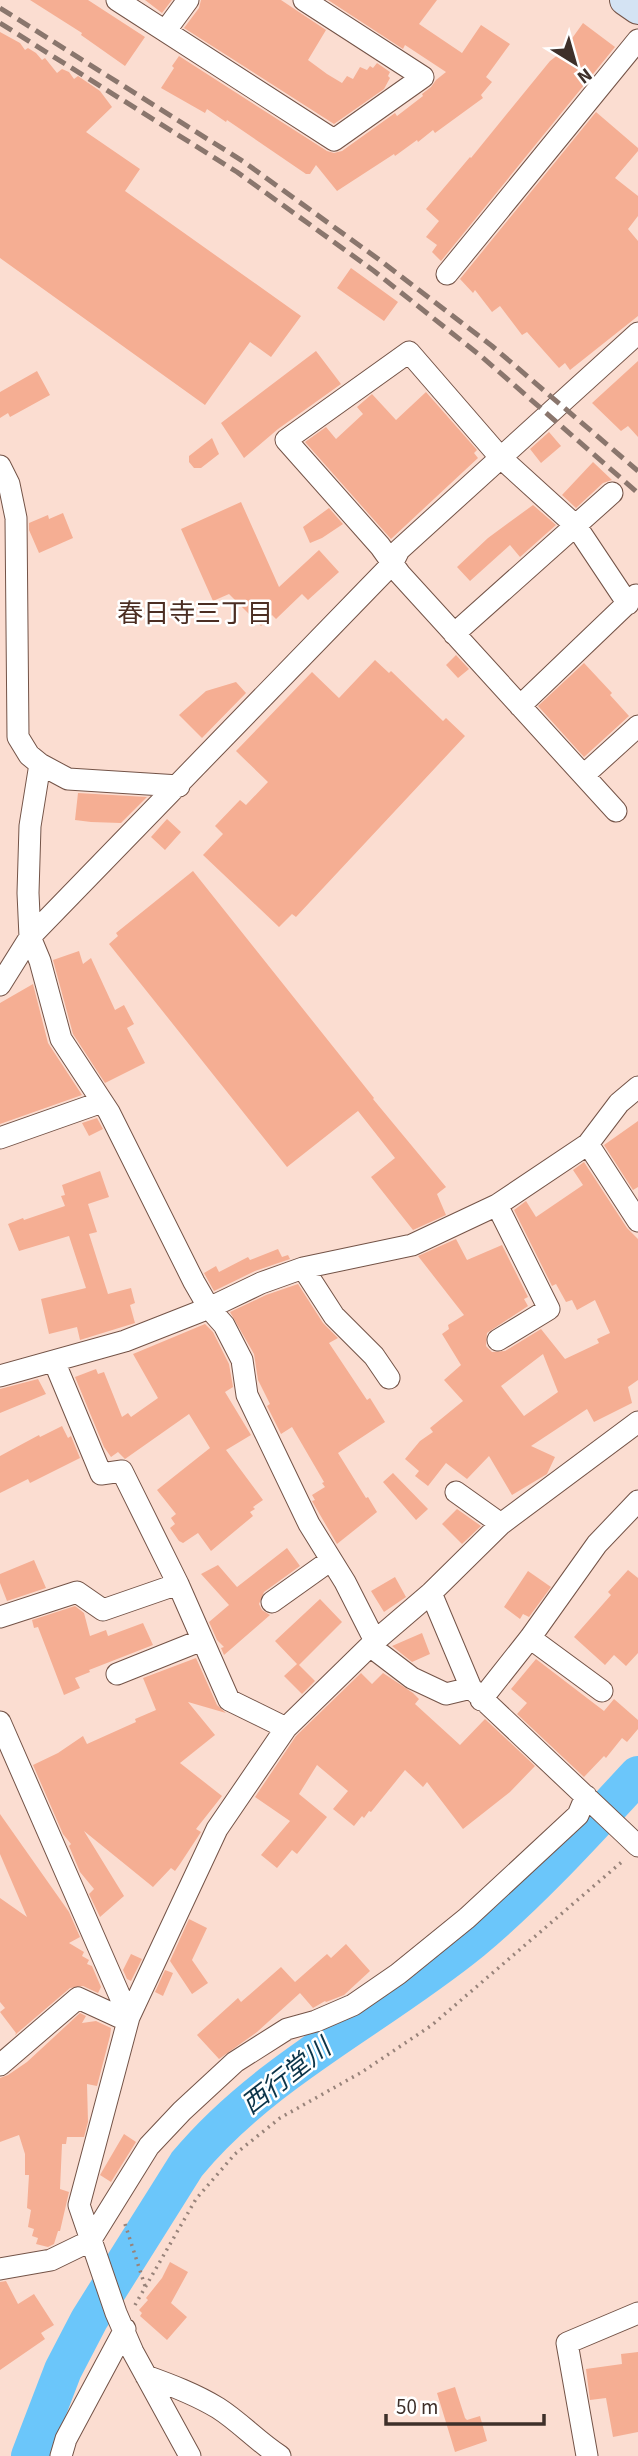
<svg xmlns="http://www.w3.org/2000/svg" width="638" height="2456" viewBox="0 0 638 2456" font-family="'Source Sans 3','Noto Sans JP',sans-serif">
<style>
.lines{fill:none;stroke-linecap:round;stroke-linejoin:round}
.river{stroke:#6bc6fa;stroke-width:38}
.building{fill:#f5ae93;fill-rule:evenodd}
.minor-casing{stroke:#735347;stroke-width:23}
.secondary-casing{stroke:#735347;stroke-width:32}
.path{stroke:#98837a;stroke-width:3.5;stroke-dasharray:2 5;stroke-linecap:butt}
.minor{stroke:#fff;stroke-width:21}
.secondary{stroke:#d4e3f3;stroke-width:30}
.rail{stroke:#8a766d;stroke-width:5;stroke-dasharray:14 7;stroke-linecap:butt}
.path-bridge{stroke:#98837a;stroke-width:3.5;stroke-dasharray:2 5;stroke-linecap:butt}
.labels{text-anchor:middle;stroke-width:5;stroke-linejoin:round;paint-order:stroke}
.neighbourhood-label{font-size:26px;fill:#4b2e23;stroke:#fff}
.water-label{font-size:26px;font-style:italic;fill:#0b3449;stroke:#fff}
</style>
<rect width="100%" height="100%" fill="#fbddd1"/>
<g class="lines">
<path class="river" d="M30 2456 63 2370 89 2320 187 2164C265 2070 379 2017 472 1941 532 1891 585 1832 638 1775"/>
</g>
<path class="building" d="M30 0H88L145 37 125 66 81 35 82 33Z
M145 0H172L162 13Z
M201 0H281L326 30 308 60 327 74 342 83 347 76 353 79 360 67 367 70 370 66 373 68 377 63 390 72 388 76 390 78 384 89 334 124 184 28 199 8Z
M328 0H437L419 24 462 53 481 25 510 44 486 77 492 82 481 95 483 98 435 133 433 130 418 142 417 140 395 156 394 154 337 191 316 165 310 174H306L227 120 226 122 207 109 205 113 161 88 174 68 172 66 179 56 327 151 334 153 342 151 395 113 397 116 423 96 422 94 431 87 436 80 446 72 405 45 403 49Z
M583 23 615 47 441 261 432 252 437 245 426 237 439 221 426 209 470 157 471 158 550 61 563 51Z
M0 32 20 43 25 50 28 48 36 53 42 60 45 58 57 73 62 69 69 72 74 79 78 76 100 91 112 107 86 132 140 169 125 191 301 316 271 357 250 342 205 405 0 258Z
M596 112 638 148V151L615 178 638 196V216L628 229 638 241V316L570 370 565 363 559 368 527 332 522 335 500 306 492 312 475 290 473 293 460 279Z
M351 268 398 302 384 321 337 288Z
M316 351 341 384 278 429 244 458 221 423Z
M638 361V437L628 426 621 431 592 403Z
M37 371 50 395 10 417 8 413 0 418V392Z
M426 392 477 450 474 453 478 458 391 539 305 442 326 427 336 439 363 414 357 407 372 394 396 420Z
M549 432 561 446 541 463 530 449Z
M212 438 219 454 201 468H194L189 462V456Z
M593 462 612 480 603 483 576 508 562 495Z
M241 502 279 587 319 550 339 572 308 600 302 594 276 619 272 615 261 626 229 594 213 601 181 529Z
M533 505 556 525 520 557 510 545 470 581 457 567 488 538Z
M329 508 343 524 322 538 310 543 303 527Z
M63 513 73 538 39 553 29 530V523L48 515 49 519Z
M456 655 469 669 458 678 446 665Z
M375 660 389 673 391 671 443 721 446 718 465 736 296 917 292 914 279 927 203 855 223 834 215 826 240 800 246 805 268 782 236 751 312 672 339 698Z
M584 663 612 693 610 695 629 716 584 757 538 706Z
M236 682 246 693 202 738 179 715 206 691Z
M78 793 147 797 121 823 91 822 75 820Z
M167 819 181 832 165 850 151 837Z
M193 871 374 1098 373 1099 446 1187 437 1194 446 1215 413 1230 371 1177 395 1158 358 1111 287 1167 109 944 118 936 116 933Z
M79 951 83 964 91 958 115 1010 124 1005 134 1024 127 1028 145 1063 105 1083 73 1034 53 960Z
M33 984 48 1043 82 1095 0 1124V1003Z
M97 1118 103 1129 89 1136 82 1123Z
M638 1121V1187L633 1190 604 1145Z
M584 1162 627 1228 638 1239V1380L628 1387 632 1403 594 1422 587 1409 531 1446 555 1457 547 1474 512 1495 489 1456 467 1479 446 1463 428 1486 415 1476 419 1471 405 1459 420 1441 433 1432 430 1428 463 1401 444 1380 461 1365 442 1334 449 1329 448 1325 464 1315 418 1256 456 1239 467 1260 502 1245 528 1297 524 1299 528 1306 487 1333 486 1346 492 1352 505 1351 541 1329 565 1359 599 1343 597 1339 610 1333 595 1300 577 1310 572 1300 566 1302 556 1284 552 1286 514 1210 526 1201 536 1217 583 1185 573 1170ZM543 1354 558 1392 524 1416 501 1386Z
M100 1171 109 1197 88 1204 97 1232 89 1234 108 1294 131 1288 135 1303 130 1305 135 1323 80 1340 77 1327 49 1334 41 1299 86 1288 69 1236 19 1251 8 1224 23 1218 24 1220 65 1206 61 1196 65 1195 62 1185Z
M278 1249 282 1257 288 1255 290 1259 255 1271 214 1291 204 1273 216 1266 219 1272 248 1257 250 1260Z
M298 1284 323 1323 338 1338 329 1343 367 1400 370 1398 385 1422 338 1453 366 1498 368 1497 377 1512 337 1544 312 1501 315 1500 312 1495 325 1487 322 1483 324 1482 292 1427 281 1434 267 1406 270 1404 258 1380 254 1354 230 1312 266 1295Z
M205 1324 213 1332 229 1364 233 1387 225 1392 251 1435 226 1450 263 1500 253 1507 255 1509 250 1512 253 1516 211 1551 198 1533 183 1543 179 1541 170 1528 175 1524 171 1518 176 1514 157 1490 210 1448 189 1414 125 1459 118 1452 111 1457 104 1447 75 1377 96 1369 98 1374 104 1372 122 1417 128 1413 131 1417 158 1398 133 1354Z
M38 1379 46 1394 0 1413V1389Z
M62 1426 68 1438 71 1436 80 1458 30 1483 28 1479 0 1493V1456L39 1435 40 1437Z
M393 1473 428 1509 416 1520 383 1482Z
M457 1509 481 1526 462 1544 442 1524Z
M287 1548 300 1566 264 1592 259 1604 262 1610 270 1615 224 1655 221 1648 224 1647 217 1640 209 1622 229 1605 201 1574 218 1565 237 1587Z
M34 1560 46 1588 7 1601 0 1583V1574Z
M628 1570 638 1578V1653L626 1666 614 1655 605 1665 574 1637 611 1595 608 1592Z
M528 1571 551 1587 529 1617 523 1614 520 1619 504 1607Z
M395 1577 406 1597 384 1612 371 1591Z
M320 1599 342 1622 299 1665 315 1681 302 1694 284 1676 297 1664 275 1641Z
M75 1606 84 1613 90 1636 106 1630 108 1636 143 1623 153 1645 89 1670 90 1672 75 1678 80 1688 64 1695 38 1627 34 1628 32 1620Z
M422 1633 430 1654 412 1662 392 1646Z
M196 1658 217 1705 226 1713 188 1702 215 1735 180 1763 222 1796 196 1829 201 1832 180 1864 175 1871 171 1868 153 1887 84 1831 124 1896 100 1917 89 1894 94 1889 80 1872 69 1846 71 1844 63 1834 33 1765 58 1753 83 1736 87 1744 136 1722 135 1719 156 1710 143 1678Z
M536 1659 604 1711 614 1699 638 1720V1729L627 1742 622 1738 606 1758 604 1756 584 1777 517 1714 527 1703 511 1689Z
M361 1673 372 1684 383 1673 413 1693 419 1699 415 1704 460 1745 485 1719 535 1766 510 1792 463 1829 427 1782 423 1787 405 1770 371 1812 369 1811 364 1818 362 1816 354 1826 333 1809 348 1791 317 1765 299 1794 327 1817 297 1854 292 1850 277 1868 261 1855 290 1821 255 1797 296 1736Z
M0 1814 69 1912 80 1937 69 1943 84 1952 82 1956 89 1960 87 1964 92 1966 101 1987 98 1993 83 1986 70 1988 15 2035 16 2033 0 2012 5 2008 0 2002V1898L27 1917 0 1854Z
M189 1919 207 1928 192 1960 208 1983 192 1994 170 1961Z
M346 1944 370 1971 344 1995 326 2002 325 2001 313 2008 300 1993 257 2032 219 2059 197 2035 238 1998 241 2002 281 1967 295 1982 327 1954 331 1958Z
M131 1954 142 1959 131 1981 127 1979 123 1970Z
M165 1970 173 1973 163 1996 155 1992Z
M80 2013 86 2016 82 2023 96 2021 111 2028 110 2036 97 2086 87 2084 88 2122 84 2137H67L66 2144H62L60 2189 69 2192 60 2231H58L54 2244 48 2247 36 2244 38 2238 32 2236 34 2229 28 2227 31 2210 27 2208 29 2175H25V2154L19 2135 0 2142V2078L8 2075 27 2062Z
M124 2134 136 2142 111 2182 100 2175Z
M170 2262 188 2272 171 2303 187 2317 167 2340 140 2316 142 2313 139 2310 148 2300 146 2298 162 2278Z
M6 2281 18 2304 34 2294 54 2325 41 2333 45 2339 0 2370V2282Z
M638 2352V2432L613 2437 606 2398 590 2400 586 2369 622 2364 621 2354Z
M455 2387 465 2418 467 2420 480 2416 487 2441 455 2452 437 2393Z"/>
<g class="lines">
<g class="minor-casing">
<path id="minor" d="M117 0 334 140 423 77 304 0
M166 30 188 0
M447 274 638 40
M0 466 9 484 16 518 18 737 29 755 40 764 68 779 179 786
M454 634 612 493
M520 706 636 595
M40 764 30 826 28 893 30 937 40 961 61 1039 109 1112 194 1282 209 1308 224 1325 242 1360 247 1395 309 1524 345 1582 375 1641
M584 775 638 726
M616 811 400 574 380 546 286 440 409 352 500 457 576 526 628 604
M0 985 30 937 392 564 399 550 638 333
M0 1138 102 1102
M588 1144 638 1221
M497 1205 549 1309 498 1340
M303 1268 334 1316 374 1356 389 1378
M54 1361 101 1474 122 1471 178 1584 229 1700 286 1728
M0 1376 125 1341 209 1308 261 1283 303 1268 412 1245 497 1205 588 1144 619 1103 638 1087
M456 1492 501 1524
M431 1593 471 1688 638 1846
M272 1602 331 1560
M0 1617 77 1592 103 1610 178 1584
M530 1638 602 1691
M370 1646 412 1678 446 1694 471 1688
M117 1674 202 1640
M481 1700 530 1638 597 1544 638 1501
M0 1722 129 2017
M0 2065 78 1998 128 2021
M0 2269 51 2260 90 2241 149 2146 182 2111 235 2062 287 2029 316 2021 353 2005 398 1974 467 1918 578 1815 586 1796
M146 2376C171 2385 195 2394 218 2408 240 2422 258 2442 280 2456
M61 2456 66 2439 125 2329
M190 2456 133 2352 116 2313 79 2205 129 2017 217 1829 286 1728 375 1641 431 1593 501 1524 638 1422
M587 2456 567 2343 638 2313"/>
</g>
<g class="secondary-casing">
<path id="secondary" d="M625 0 638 9"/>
</g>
<path class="path" d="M135 2305 196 2199 235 2154 280 2118 362 2072 432 2025 624 1860"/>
<use href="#minor" class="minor"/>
<use href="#secondary" class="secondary"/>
<path class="rail" d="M0 8 244 162 381 261 492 346 638 471
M0 23 237 172 374 271 482 357 638 493"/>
<path class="path-bridge" d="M125 2224 145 2286"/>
</g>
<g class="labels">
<g class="neighbourhood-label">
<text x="195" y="622">春日寺三丁目</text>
</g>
<g class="water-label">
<text transform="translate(286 2076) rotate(-38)" y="9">西行堂川</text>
</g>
</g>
<g transform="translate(575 63) rotate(143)" stroke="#ffffff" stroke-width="5" paint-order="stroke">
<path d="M0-5L12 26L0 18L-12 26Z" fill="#3e302a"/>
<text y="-10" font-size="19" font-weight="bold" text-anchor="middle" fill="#3e302a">N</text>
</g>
<path d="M386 2414v10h158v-10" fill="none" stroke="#3e302a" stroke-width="3.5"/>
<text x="396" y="2414" font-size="21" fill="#3e302a" stroke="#ffffff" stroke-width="5" paint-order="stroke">50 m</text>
</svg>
